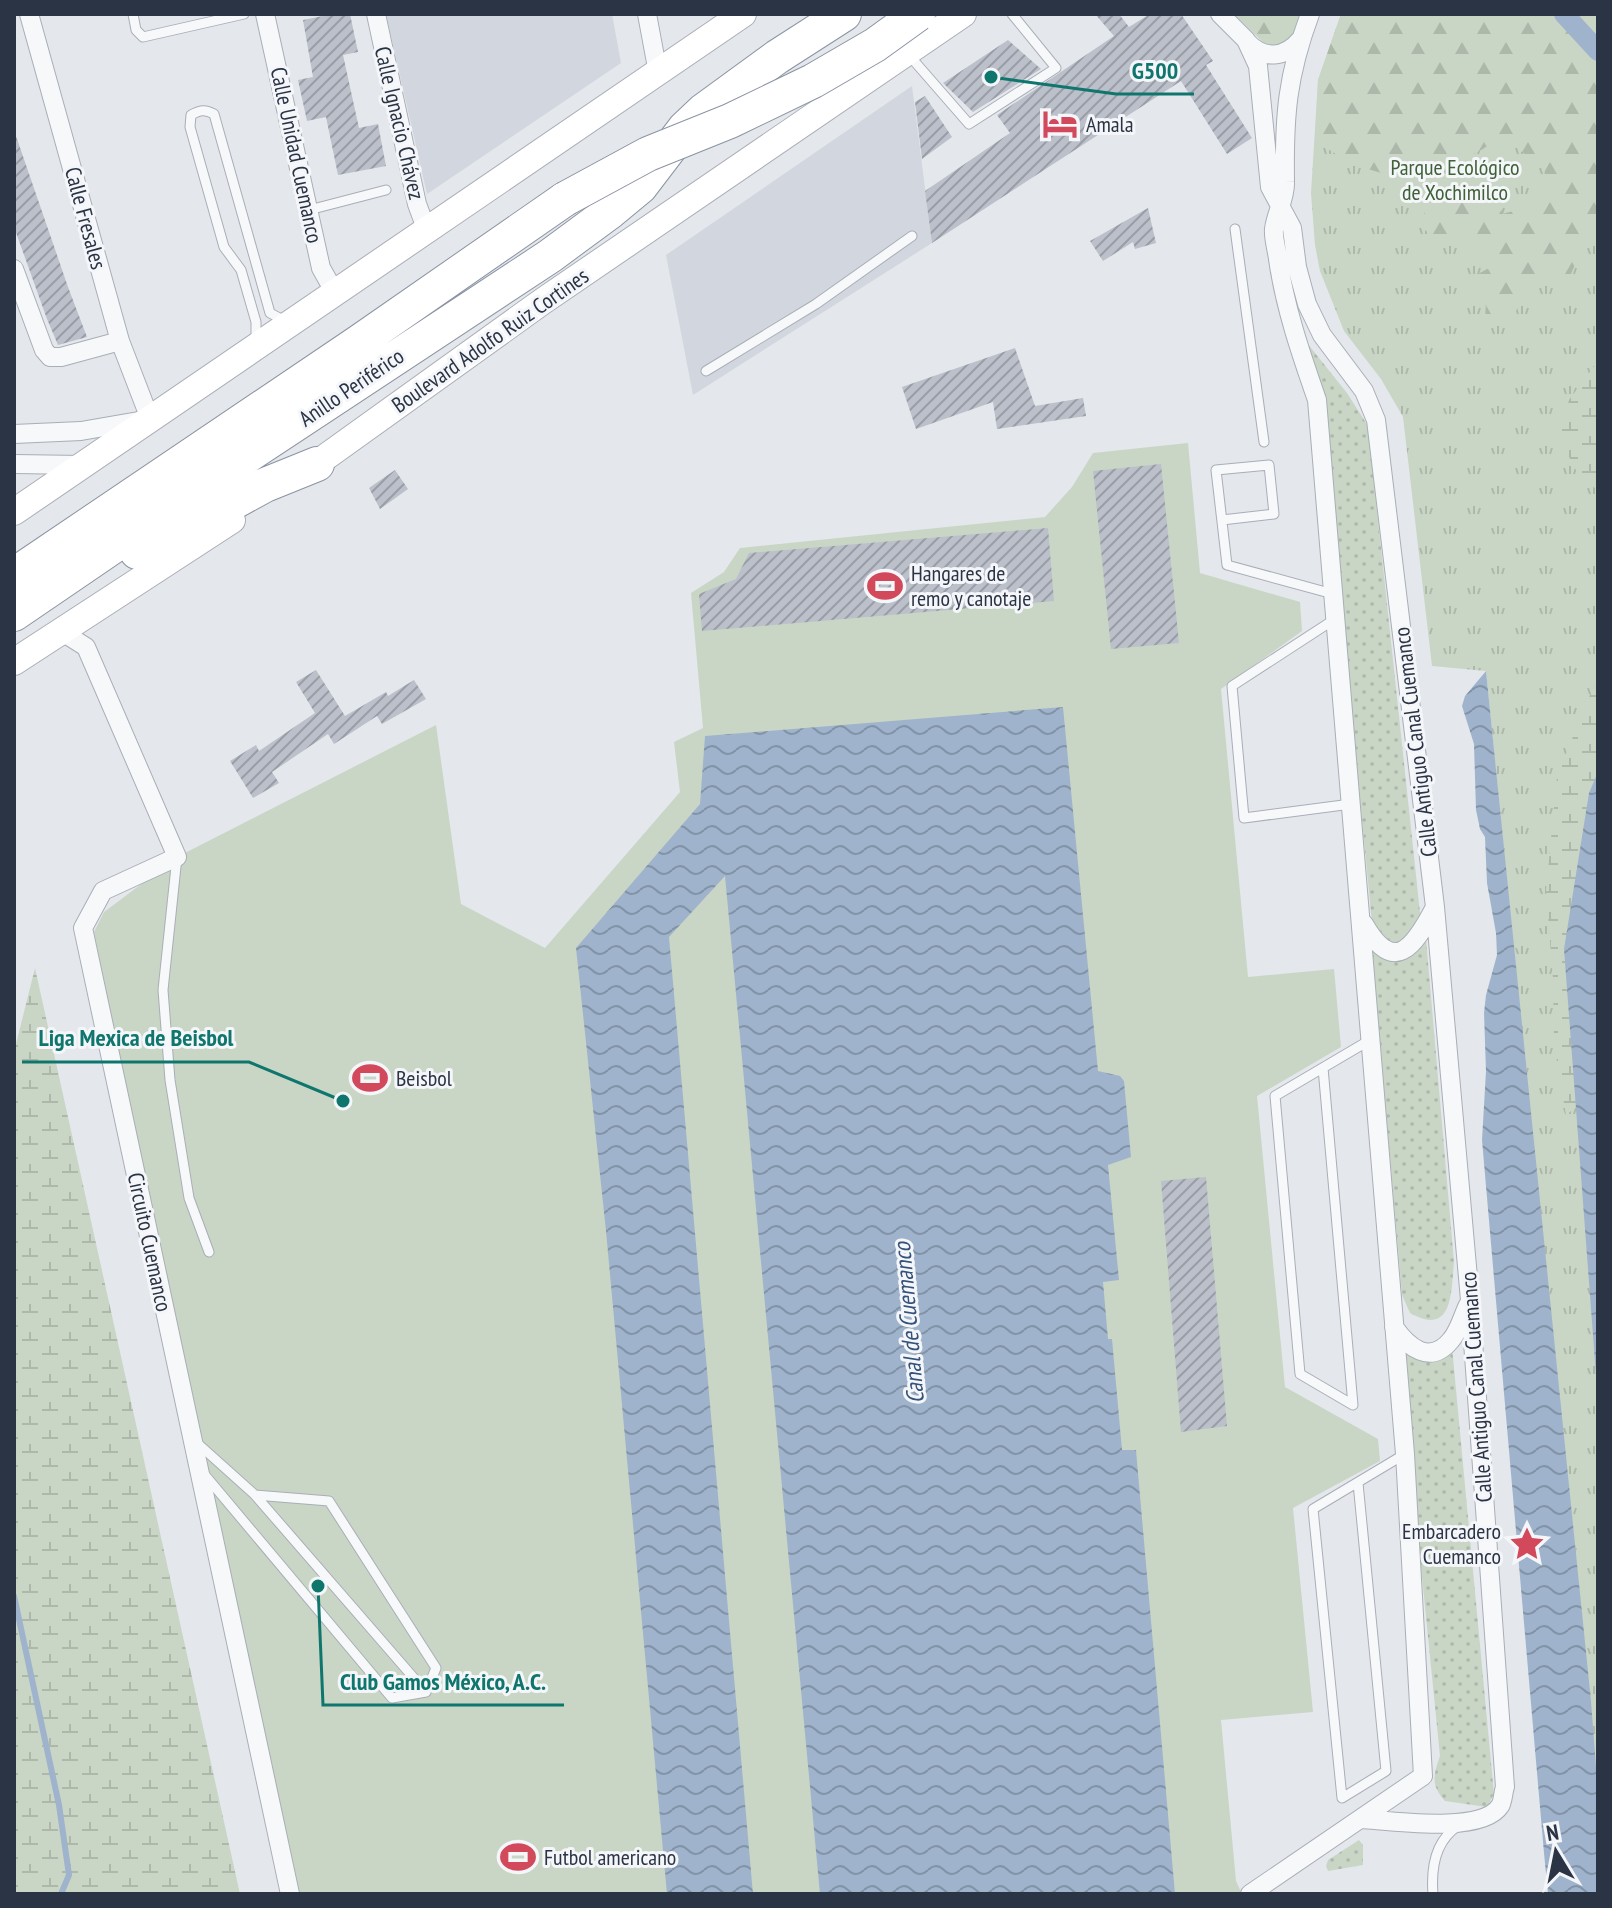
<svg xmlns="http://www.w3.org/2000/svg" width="1612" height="1908" viewBox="0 0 1612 1908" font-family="'PT Sans Narrow',sans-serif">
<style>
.built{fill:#d2d6de}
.grass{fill:url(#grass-tufts)}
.forest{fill:url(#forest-firs)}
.wetland{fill:url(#wetland-marsh)}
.garden{fill:url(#garden-dots)}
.pitch{fill:#c9d6c5}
.water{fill:url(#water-waves)}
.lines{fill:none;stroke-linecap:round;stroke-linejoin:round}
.stream{stroke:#9fb4cc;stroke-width:6}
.canal{stroke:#9fb4cc;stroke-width:20}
.building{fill:url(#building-hatch)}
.lane-casing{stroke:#a9aeb7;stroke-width:11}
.street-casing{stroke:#a9aeb7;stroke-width:20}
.secondary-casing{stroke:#a9aeb7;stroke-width:28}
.highway-casing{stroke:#8b94a3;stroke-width:36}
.lane{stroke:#f7f8fa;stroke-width:9}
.street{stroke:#f7f8fa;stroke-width:18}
.secondary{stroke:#fff;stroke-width:26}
.highway{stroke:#fff;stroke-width:34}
.highway-bridge-casing{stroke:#8b94a3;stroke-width:36;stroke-linecap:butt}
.highway-bridge{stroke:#fff;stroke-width:34}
.labels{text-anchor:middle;stroke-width:6;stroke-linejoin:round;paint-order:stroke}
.street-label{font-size:22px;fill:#2b3445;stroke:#f4f6f9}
.poi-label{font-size:22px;fill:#2b3445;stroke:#f4f6f9;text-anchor:start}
.park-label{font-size:22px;fill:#3f6138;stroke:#f4f6f9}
.water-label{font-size:24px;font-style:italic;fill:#34527a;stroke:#f4f6f9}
.leader{fill:none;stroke:#0f766e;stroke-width:3}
.callout-dot{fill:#0f766e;stroke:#f4f6f9;stroke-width:3}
.callout-label{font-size:24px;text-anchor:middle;font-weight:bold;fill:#0f766e;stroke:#f4f6f9;stroke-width:6;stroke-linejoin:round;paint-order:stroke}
</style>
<defs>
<pattern id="grass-tufts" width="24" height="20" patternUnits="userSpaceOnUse" patternTransform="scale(2)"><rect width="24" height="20" fill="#c9d6c5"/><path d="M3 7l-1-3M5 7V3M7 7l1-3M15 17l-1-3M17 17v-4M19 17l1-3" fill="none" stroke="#adb8ab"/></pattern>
<pattern id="forest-firs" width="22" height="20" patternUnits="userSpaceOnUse" patternTransform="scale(2)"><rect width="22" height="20" fill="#c9d6c5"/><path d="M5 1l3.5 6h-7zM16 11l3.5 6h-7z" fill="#adb8ab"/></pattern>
<pattern id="wetland-marsh" width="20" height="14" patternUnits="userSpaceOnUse" patternTransform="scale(2)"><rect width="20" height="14" fill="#c9d6c5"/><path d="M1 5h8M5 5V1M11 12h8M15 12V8" fill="none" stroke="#adb8ab"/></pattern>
<pattern id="garden-dots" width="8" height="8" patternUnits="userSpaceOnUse" patternTransform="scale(2)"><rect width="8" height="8" fill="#c9d6c5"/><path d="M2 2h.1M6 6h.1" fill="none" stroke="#adb8ab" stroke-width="1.8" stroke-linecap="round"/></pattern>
<pattern id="water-waves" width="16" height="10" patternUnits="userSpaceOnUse" patternTransform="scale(2)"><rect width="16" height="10" fill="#9fb4cc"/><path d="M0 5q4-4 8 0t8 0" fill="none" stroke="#8293a7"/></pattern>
<pattern id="building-hatch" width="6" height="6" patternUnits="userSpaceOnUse" patternTransform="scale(2)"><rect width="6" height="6" fill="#bbc0ca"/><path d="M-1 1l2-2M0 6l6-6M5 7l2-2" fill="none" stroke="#989da6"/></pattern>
</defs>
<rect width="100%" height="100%" fill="#e4e7ec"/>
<path class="built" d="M386 14H612L621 63 427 194Z
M912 86 932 243 693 395 666 255Z"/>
<path class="grass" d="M1341 14H1598V1793L1486 671 1432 666 1403 417 1381 379 1344 331 1320 271 1315 245 1311 193 1318 80Z"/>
<path class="forest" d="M1234 14H1305L1290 42 1269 48Z
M1341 14H1598V233L1571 240 1579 255 1571 274 1529 278 1516 311 1485 321 1486 300 1465 281 1489 268 1481 240 1467 236 1437 241 1424 229V211L1417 193 1439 186 1463 198 1470 188 1491 182 1499 188 1502 214 1517 210 1543 192 1545 168 1519 150 1516 140C1490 139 1492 146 1471 155 1456 162 1408 176 1393 175 1370 173 1333 155 1316 140L1318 80Z"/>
<path class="wetland" d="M1598 361V491L1577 472 1558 436 1569 400Z
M1598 675V1073L1595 1092 1566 1115 1554 1044 1553 979 1546 891 1557 776Z
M35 968 240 1894H14V1052Z"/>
<path class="garden" d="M1307 343 1347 393 1368 426 1421 922 1411 936 1395 945 1381 940 1372 923 1322 408Z
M1426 939 1454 1262C1451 1293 1453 1337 1410 1313L1402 1295 1372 948C1394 967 1410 961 1426 939Z
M1452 1347 1494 1794 1487 1807 1445 1801C1431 1786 1433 1776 1440 1756L1399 1348Z
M1359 1840 1363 1845V1865L1328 1871 1326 1866 1328 1860Z"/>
<path class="pitch" d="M1188 443 1200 573 1300 602 1302 631 1221 689 1248 977 1334 969 1341 1047 1257 1096 1285 1387 1378 1439 1380 1461 1293 1508 1313 1712 1221 1720 1236 1881 1241 1892 1238 1894H295L185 1406 94 932 104 912 179 856 436 725 461 904 545 948 680 792 674 742 703 728 691 593 724 572 740 548 1045 517 1072 487 1093 453Z"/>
<path class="water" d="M1486 671 1591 1701 1598 1793V1894H1548L1544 1853 1482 1140 1486 1071 1484 1013 1486 995 1497 955 1496 933 1487 883 1485 837 1480 829 1476 810 1474 744 1462 706 1465 696Z
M1063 707 1098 1071 1120 1076 1124 1081 1131 1157 1108 1165 1119 1280 1103 1282 1108 1339H1112L1122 1450H1136L1175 1894H820L725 876 669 937 753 1894H667L606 1231 576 948 700 804 705 736Z
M1598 772V1402L1564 949 1589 793Z"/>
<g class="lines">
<path class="stream" d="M14 1596 59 1805 69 1875 61 1894"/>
<path class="canal" d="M1564 14 1598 51"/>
</g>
<path class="building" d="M333 14H350L358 52 343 55 359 128 378 124 386 166 338 175 326 117 307 121 298 80 313 77 303 20Z
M1095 14H1119L1129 27 1150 14H1181L1213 61 1206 65 1252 138 1227 154 1181 81 932 243 925 191 1010 133 997 115 1114 36Z
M1008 40 1041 69 973 112 943 83Z
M925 96 952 137 922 159 915 102Z
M14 136H16L68 287 87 337 58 345 47 319 14 227Z
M1148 208 1156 243 1135 249 1133 242 1103 261 1090 241Z
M1015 348 1035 406 1083 398 1086 416 997 429 993 402 916 429 902 387Z
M1161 464 1179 643 1111 649 1093 471Z
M395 470 408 489 380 509 369 488Z
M1048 528 1054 601 702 631 699 594 736 579 749 553Z
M316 670 345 716 386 692 388 696 414 680 426 699 382 724 377 716 334 744 328 734 272 772 279 783 253 798 230 761 256 745 259 751 315 713 296 682Z
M1206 1177 1227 1426 1181 1432 1161 1181Z"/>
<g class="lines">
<g class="lane-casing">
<path id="lane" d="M133 14 136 30 143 37 244 14
M908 54 969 124 1056 68 1012 14
M309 210 386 190
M1235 229 1264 442
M256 341V322L241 270 224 247 190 127 191 115C200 110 205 109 214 114L270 313 287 322
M706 371 816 304 912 236
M1222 520 1274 514 1269 465 1216 470 1227 565 1333 594
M1335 619 1232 686 1244 818 1351 804
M177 857 163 990 170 1080 189 1198 209 1252
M1323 1068 1353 1405 1300 1374 1275 1096 1370 1040
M196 1442 255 1495 426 1692
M204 1474 392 1698 426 1692
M1358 1483 1386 1771 1342 1798 1313 1509 1405 1454
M255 1495 329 1501 436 1668 426 1692
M1433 1894C1431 1869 1435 1841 1458 1826"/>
</g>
<g class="street-casing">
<path id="street" d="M265 14 321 268 335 293
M376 14 417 204 427 231
M647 14 658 73
M1220 14 1246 40 1258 66 1270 187 1292 228 1297 267 1307 304 1322 335 1364 391 1376 420 1435 907 1470 1300 1505 1787C1503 1792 1503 1802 1500 1806 1482 1834 1392 1821 1362 1819
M1247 42C1264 60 1285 58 1300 40
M14 269 44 350 50 357H61L120 341
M14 434 81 431 150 419 120 341 29 14
M14 464 82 465
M53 637 67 635 86 647 177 857 103 891 83 928 290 1894
M1364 924C1394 976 1414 947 1434 909
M1394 1327C1408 1347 1430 1366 1451 1340 1459 1331 1463 1315 1468 1305
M1250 1894 1423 1776 1405 1454 1317 400C1301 354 1285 308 1278 259 1277 250 1273 238 1274 229 1276 213 1286 197 1285 182 1284 116 1287 76 1310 14"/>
</g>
<g class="secondary-casing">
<path id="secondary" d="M302 474 543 301 963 14
M14 512 743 14
M14 662 232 520"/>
</g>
<g class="highway-casing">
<path id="highway" d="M137 552 150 548 265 485 317 464
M14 575 359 342 565 199
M14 614 203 485 550 256 611 211 640 187 685 128 703 111 777 57 844 14"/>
</g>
<use href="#lane" class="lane"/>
<use href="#street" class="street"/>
<use href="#secondary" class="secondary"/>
<use href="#highway" class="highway"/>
<g class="highway-bridge-casing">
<path id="highway-bridge" d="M565 199 648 154 730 121 813 81 875 45 918 14"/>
</g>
<use href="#highway-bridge" class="highway-bridge"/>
</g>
<defs>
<g id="hotel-bare" transform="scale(2.76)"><path d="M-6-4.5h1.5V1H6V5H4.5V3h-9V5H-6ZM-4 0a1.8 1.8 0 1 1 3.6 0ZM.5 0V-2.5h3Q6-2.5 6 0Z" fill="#d1495b" stroke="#f4f6f9" stroke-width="2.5" paint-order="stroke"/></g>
<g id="stadium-bare" transform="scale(2.76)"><path d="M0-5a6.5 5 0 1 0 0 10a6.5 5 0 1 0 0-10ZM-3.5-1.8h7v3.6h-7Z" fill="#d1495b" stroke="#f4f6f9" stroke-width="2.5" paint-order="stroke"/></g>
<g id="sight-bare" transform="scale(2.76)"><path d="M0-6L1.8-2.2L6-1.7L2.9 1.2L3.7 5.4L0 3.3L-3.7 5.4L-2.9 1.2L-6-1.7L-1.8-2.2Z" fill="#d1495b" stroke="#f4f6f9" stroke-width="2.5" paint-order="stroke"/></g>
</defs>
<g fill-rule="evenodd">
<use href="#hotel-bare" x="1060" y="124"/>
<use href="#stadium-bare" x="885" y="586"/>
<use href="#stadium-bare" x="370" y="1078"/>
<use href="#sight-bare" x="1527" y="1544"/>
<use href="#stadium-bare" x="518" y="1857"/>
</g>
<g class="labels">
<g class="street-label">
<text transform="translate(400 123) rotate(77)" y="8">Calle Ignacio Chávez</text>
<text transform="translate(297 155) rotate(78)" y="8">Calle Unidad Cuemanco</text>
<text transform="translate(86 218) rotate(75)" y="8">Calle Fresales</text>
<text transform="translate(490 340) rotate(-35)" y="8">Boulevard Adolfo Ruiz Cortines</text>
<text transform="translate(351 387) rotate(-34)" y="8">Anillo Periférico</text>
<text transform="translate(1415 742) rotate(-97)" y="8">Calle Antiguo Canal Cuemanco</text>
<text transform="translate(150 1242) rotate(78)" y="8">Circuito Cuemanco</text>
<text transform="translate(1476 1387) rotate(-94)" y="8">Calle Antiguo Canal Cuemanco</text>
</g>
<g class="poi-label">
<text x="1086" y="132">Amala</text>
<text x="911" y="581">Hangares de<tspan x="911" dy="25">remo y canotaje</tspan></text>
<text x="396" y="1086">Beisbol</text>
<text x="1501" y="1539" text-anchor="end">Embarcadero<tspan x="1501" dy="25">Cuemanco</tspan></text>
<text x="544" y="1865">Futbol americano</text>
</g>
<g class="park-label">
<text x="1455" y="175">Parque Ecológico<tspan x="1455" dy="25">de Xochimilco</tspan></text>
</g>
<g class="water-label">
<text transform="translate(909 1323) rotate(-95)" y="8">Canal de Cuemanco</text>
</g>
</g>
<path class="leader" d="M991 77L1116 94H1194M343 1101L249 1062H22M318 1586L323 1705H564"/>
<g class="callout-dot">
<circle cx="991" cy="77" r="8"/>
<circle cx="343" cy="1101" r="8"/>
<circle cx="318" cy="1586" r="8"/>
</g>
<g class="callout-label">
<text x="1155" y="79">G500</text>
<text x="136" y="1046">Liga Mexica de Beisbol</text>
<text x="443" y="1690">Club Gamos México, A.C.</text>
</g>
<rect width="1612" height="1908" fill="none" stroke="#2b3445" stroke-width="32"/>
<g transform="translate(1556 1852) rotate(350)" stroke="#f4f6f9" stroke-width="6" paint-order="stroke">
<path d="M0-6L14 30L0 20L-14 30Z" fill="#2b3445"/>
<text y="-12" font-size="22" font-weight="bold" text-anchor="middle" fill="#2b3445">N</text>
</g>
</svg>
